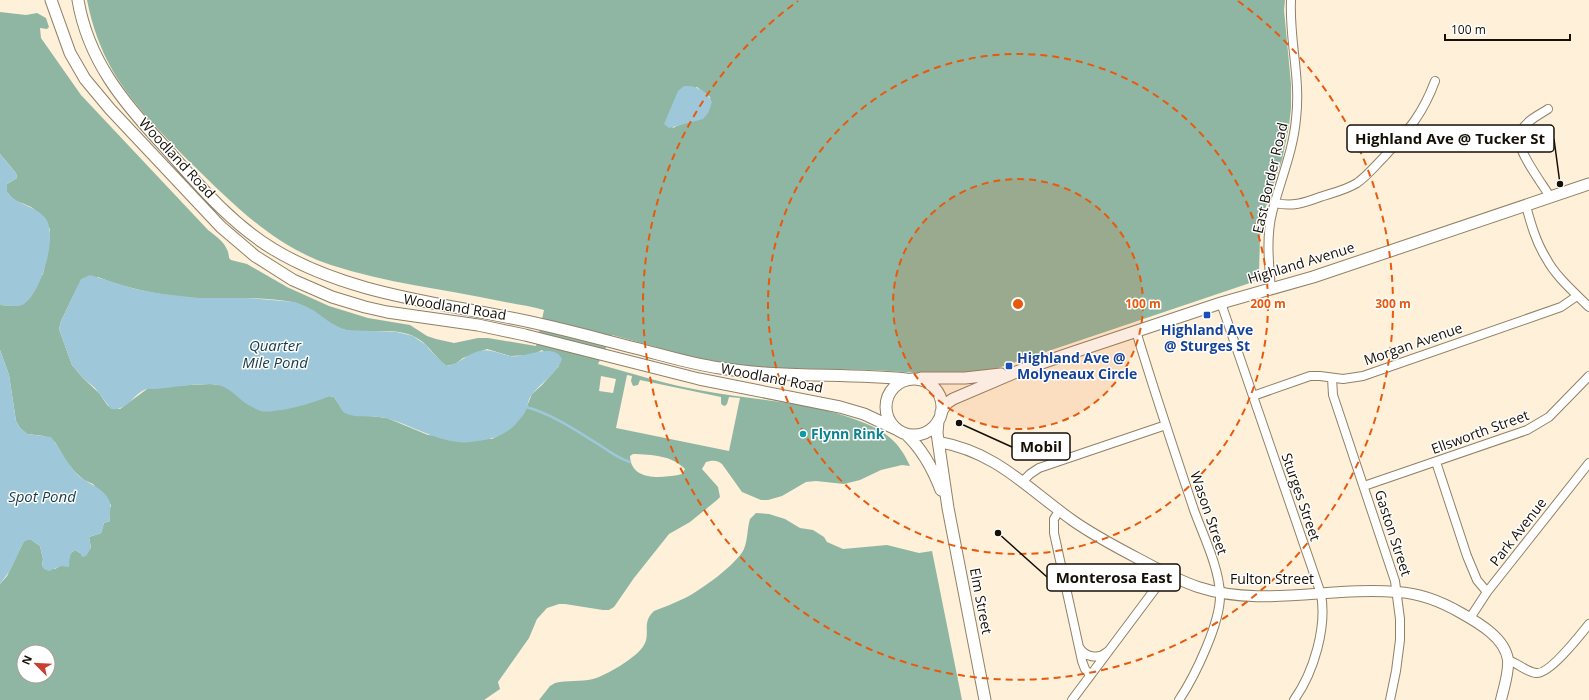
<svg xmlns="http://www.w3.org/2000/svg" width="1589" height="700" viewBox="0 0 1589 700" font-family="'Open Sans',sans-serif">
<style>
.forest{fill:#8fb6a2;fill-rule:evenodd}
.water{fill:#9ec8d9}
.lines{fill:none;stroke-linecap:round;stroke-linejoin:round}
.stream{stroke:#9ec8d9;stroke-width:2.5}
.minor-casing{stroke:#908166;stroke-width:10}
.tertiary-casing{stroke:#908166;stroke-width:12}
.secondary-casing{stroke:#908166;stroke-width:13}
.minor{stroke:#fff;stroke-width:8}
.tertiary{stroke:#fff;stroke-width:10}
.secondary{stroke:#fff;stroke-width:11}
.ring{fill:none;stroke:#e8590c;stroke-width:2;stroke-dasharray:7 5}
.transit-dot{fill:#1a4fb4;stroke:#fff;stroke-width:1.5}
.culture-dot{fill:#0f9aa8;stroke:#fff;stroke-width:1.5}
.labels{text-anchor:middle;stroke-width:3;stroke-linejoin:round;paint-order:stroke}
.street-label{font-size:14px;fill:#150f06;stroke:#fff}
.transit-label{font-size:14px;font-weight:bold;fill:#164399;stroke:#fff}
.culture-label{font-size:14px;font-weight:bold;fill:#0d838f;stroke:#fff;text-anchor:start}
.water-label{font-size:15px;font-style:italic;fill:#163c49;stroke:#fff}
.centre{fill:#e8590c;stroke:#fff;stroke-width:2}
.ring-label{font-size:12px;text-anchor:middle;font-weight:bold;fill:#e8590c;stroke:#fff;stroke-width:3;stroke-linejoin:round;paint-order:stroke}
.leader{fill:none;stroke:#150f06;stroke-width:1.5}
.callout-dot{fill:#150f06;stroke:#fff;stroke-width:1.5}
.callout{fill:#fff;stroke:#150f06;stroke-width:1.5}
.callout-label{font-size:15px;text-anchor:middle;font-weight:bold;fill:#150f06}
</style>
<rect width="100%" height="100%" fill="#fef0d9"/>
<path class="forest" d="M87 0H1285L1284 10 1291 84V108L1289 126 1282 160 1263 215 1260 237 1259 274 1255 280 1250 283 986 372 946 375 875 370 766 368 738 365 693 357 612 335 598 364C633 374 669 385 704 391 757 401 812 401 862 422 872 426 881 430 889 437 899 445 905 455 910 466L902 465 881 470 860 480 844 484 816 481 806 482 782 496 768 500H761L742 492 722 464C717 460 713 460 706 462L702 469 718 487 720 497 717 500 690 522 669 534 634 578 614 607 609 610H603L565 604H559L547 608 537 619 529 638 498 682 500 689 484 700H0V584L7 576 22 545 24 541 30 539 40 546 43 559 42 566 55 569 69 561C69 556 70 553 75 550L80 553 91 548 89 537 101 533 104 523 110 521 109 512 111 505 93 484 84 480 75 472 66 461 55 442 44 436 27 434 20 428 16 421 9 375 0 350V305L17 306 43 274 49 245 50 229C44 222 38 211 31 207 20 201 16 204 7 192V184L17 178 16 173 0 154V12L26 15 37 13 46 18 49 27 47 29 40 28 41 38 81 95 208 230C217 237 229 245 229 258L231 260 247 264 287 287 329 306 368 318 410 325 427 336 436 339 454 343 478 338H488L536 346 544 310C530 306 514 304 500 301 443 289 386 283 331 265 275 247 234 205 193 165 166 138 134 106 114 73 101 51 92 26 87 0ZM697 87 710 97C712 126 691 117 673 128L668 117 673 104ZM98 277C132 291 170 297 207 299 217 299 226 298 235 298 254 298 274 299 292 302 313 306 326 325 346 330 370 336 397 324 420 340 430 347 436 358 446 366L455 364 463 358 487 349 510 356 533 355 542 350 559 366 542 385 532 394 525 411 508 430 492 439 428 435 387 418 370 416H357L344 412 334 397 329 396 299 405 268 411 261 410 250 405 234 392 222 385 210 384 170 386 147 389 120 409 108 406 99 393 83 378 72 365 59 329 61 321 78 286ZM627 375 632 376 631 381 633 386 638 385 640 380 721 397V403L722 405 725 406 727 404 729 397 740 398 729 451 616 428ZM601 376 616 379 613 393 599 391ZM633 454C653 455 671 455 685 469L682 474 678 475C660 478 631 481 630 456ZM24 652H48V676H24Z
M756 513 769 514 785 519 800 528 813 530 824 537 827 542 843 549 887 545 919 553 932 551 962 700H539L550 686 555 683C568 680 580 682 593 679 605 676 638 657 644 645 651 633 641 623 654 611 664 607 675 603 685 598 700 591 738 563 744 549 748 539 747 529 750 519Z"/>
<path class="water" d="M684 86C696 85 707 91 712 102L708 113 703 119 669 128 664 124 678 91Z
M0 154 16 173 17 178 7 184V192C17 206 36 205 46 219 58 236 41 293 24 304 18 308 7 305 0 305Z
M90 275 135 289 163 294 199 298H247L295 302 313 310 331 323 345 330 397 332 413 336 426 345 429 349 446 366C458 365 467 354 479 351 490 348 500 354 510 356 523 359 554 341 562 359 557 374 539 384 531 396 528 400 528 405 526 410 524 415 518 421 515 425 505 435 491 440 477 441 471 442 464 443 458 442 432 439 411 425 386 418 375 415 353 419 344 412 341 410 337 401 334 397L329 396C316 403 274 414 261 411 257 410 253 407 250 406 235 397 230 385 211 384 193 384 174 387 156 389 154 389 150 389 147 389 133 393 129 411 111 409L95 388 83 378 72 365 59 329 61 321 81 279Z
M0 350 9 375 16 421 20 428 27 434 51 437C60 448 66 462 76 473 86 484 102 486 109 500 112 506 109 514 110 521L104 523 101 533 89 537 91 548 86 556 82 557 80 553 75 550C68 554 70 559 69 567L61 566 49 571 44 569 42 566 43 559 40 546 30 539 25 541 22 545 11 569 0 584Z"/>
<g class="lines">
<path class="stream" d="M526 407C550 413 577 431 598 444 609 451 617 458 630 462"/>
<g class="minor-casing">
<path id="minor" d="M1548 109C1539 115 1527 120 1522 130 1520 133 1518 137 1519 141 1521 156 1543 185 1551 198
M1275 203C1292 207 1304 203 1320 197 1332 193 1346 190 1357 183 1367 176 1375 166 1384 157 1408 130 1422 116 1435 81
M1526 206C1531 224 1536 242 1546 258 1556 277 1574 292 1589 307
M1271 289C1269 264 1266 238 1272 213 1280 181 1293 152 1296 119 1301 78 1289 40 1291 0
M1221 303 1321 594C1327 627 1314 672 1294 700
M1136 331C1154 391 1174 450 1194 510 1203 535 1219 567 1220 594 1221 622 1195 676 1179 700
M1332 378 1333 395 1395 581 1400 619V640L1396 671 1390 700
M1253 396 1310 376H1320L1343 379 1363 376 1561 307 1577 296
M1436 462 1467 556 1477 580 1487 592
M1022 482 1030 474 1039 468 1166 425
M1364 486 1527 430 1549 417 1589 376
M1059 511 1054 519V533L1082 661 1085 669 1090 675
M1470 618 1487 592 1589 463
M1079 647C1085 657 1098 660 1107 652
M1508 660C1518 663 1526 672 1536 673 1549 675 1581 634 1589 624
M1072 700 1167 573"/>
</g>
<g class="tertiary-casing">
<path id="tertiary" d="M939 442C996 452 1027 488 1072 520 1093 535 1116 547 1139 559 1158 569 1177 580 1198 587 1262 608 1331 586 1397 592 1419 593 1442 602 1461 613 1479 623 1505 638 1508 660 1509 673 1504 687 1501 700"/>
</g>
<g class="secondary-casing">
<path id="secondary" d="M51 0 70 53 85 79 110 109 221 227 255 256 293 280 332 297 365 307 387 312 478 325 525 335 699 379 840 407 864 414 896 429
M78 0C88 60 123 102 163 145 197 183 229 222 273 249 344 292 427 301 506 317 550 325 592 337 635 348 663 355 691 364 720 368 782 378 844 373 906 379
M921 378H965L1001 374
M886 407a28 28 0 1 1 56 0a28 28 0 1 1-56 0Z
M941 412 947 403 953 399 1021 370 1074 352 1221 303 1313 277 1589 184
M938 421 937 433 948 508 985 700
M906 434C923 450 933 469 941 490"/>
</g>
<use href="#minor" class="minor"/>
<use href="#tertiary" class="tertiary"/>
<use href="#secondary" class="secondary"/>
</g>
<circle cx="1018" cy="304" r="125" fill="#e8590c" fill-opacity=".12"/>
<g class="ring">
<circle cx="1018" cy="304" r="125"/>
<circle cx="1018" cy="304" r="250"/>
<path d="M1238 1A375 375 0 1 1 798 1"/>
</g>
<g class="transit-dot">
<rect x="1203" y="311" width="8" height="8" rx="2"/>
<rect x="1005" y="362" width="8" height="8" rx="2"/>
</g>
<circle class="culture-dot" cx="803" cy="434" r="4"/>
<g class="labels">
<g class="street-label">
<text transform="translate(177 158) rotate(47)" y="5">Woodland Road</text>
<text transform="translate(1270 178) rotate(-77)" y="5">East Border Road</text>
<text transform="translate(1301 263) rotate(-17)" y="5">Highland Avenue</text>
<text transform="translate(455 307) rotate(9)" y="5">Woodland Road</text>
<text transform="translate(1413 344) rotate(-19)" y="5">Morgan Avenue</text>
<text transform="translate(772 378) rotate(11)" y="5">Woodland Road</text>
<text transform="translate(1480 432) rotate(-20)" y="5">Ellsworth Street</text>
<text transform="translate(1301 497) rotate(71)" y="5">Sturges Street</text>
<text transform="translate(1209 513) rotate(71)" y="5">Wason Street</text>
<text transform="translate(1518 532) rotate(-52)" y="5">Park Avenue</text>
<text transform="translate(1393 533) rotate(72)" y="5">Gaston Street</text>
<text x="1272" y="584">Fulton Street</text>
<text transform="translate(981 601) rotate(79)" y="5">Elm Street</text>
</g>
<g class="transit-label">
<text x="1207" y="335">Highland Ave<tspan x="1207" dy="16">@ Sturges St</tspan></text>
<text x="1017" y="363" text-anchor="start">Highland Ave @<tspan x="1017" dy="16">Molyneaux Circle</tspan></text>
</g>
<g class="culture-label">
<text x="811" y="439">Flynn Rink</text>
</g>
<g class="water-label">
<text x="275" y="351">Quarter<tspan x="275" dy="17">Mile Pond</tspan></text>
<text x="42" y="502">Spot Pond</text>
</g>
</g>
<circle cx="1018" cy="304" r="6" class="centre"/>
<g class="ring-label">
<text x="1143" y="308">100 m</text>
<text x="1268" y="308">200 m</text>
<text x="1393" y="308">300 m</text>
</g>
<path class="leader" d="M1560 184L1554 139M959 423L1012 447M998 533L1047 577"/>
<g class="callout-dot">
<circle cx="1560" cy="184" r="4"/>
<circle cx="959" cy="423" r="4"/>
<circle cx="998" cy="533" r="4"/>
</g>
<g class="callout">
<rect x="1347" y="125" width="207" height="27" rx="4"/>
<rect x="1012" y="433" width="58" height="27" rx="4"/>
<rect x="1047" y="564" width="133" height="27" rx="4"/>
</g>
<g class="callout-label">
<text x="1450" y="144">Highland Ave @ Tucker St</text>
<text x="1041" y="452">Mobil</text>
<text x="1114" y="583">Monterosa East</text>
</g>
<g transform="translate(36 664) rotate(294)"><circle r="19" fill="#ffffff" stroke="#a19f9b"/>
<path d="M0-3L7 15L0 10L-7 15Z" fill="#cb3f2e"/>
<text y="-6" font-size="11" font-weight="bold" text-anchor="middle" fill="#150f06">N</text>
</g>
<path d="M1445 34v6h125v-6" fill="none" stroke="#150f06" stroke-width="2"/>
<text x="1451" y="34" font-size="12" fill="#150f06" stroke="#ffffff" stroke-width="3" paint-order="stroke">100 m</text>
</svg>
